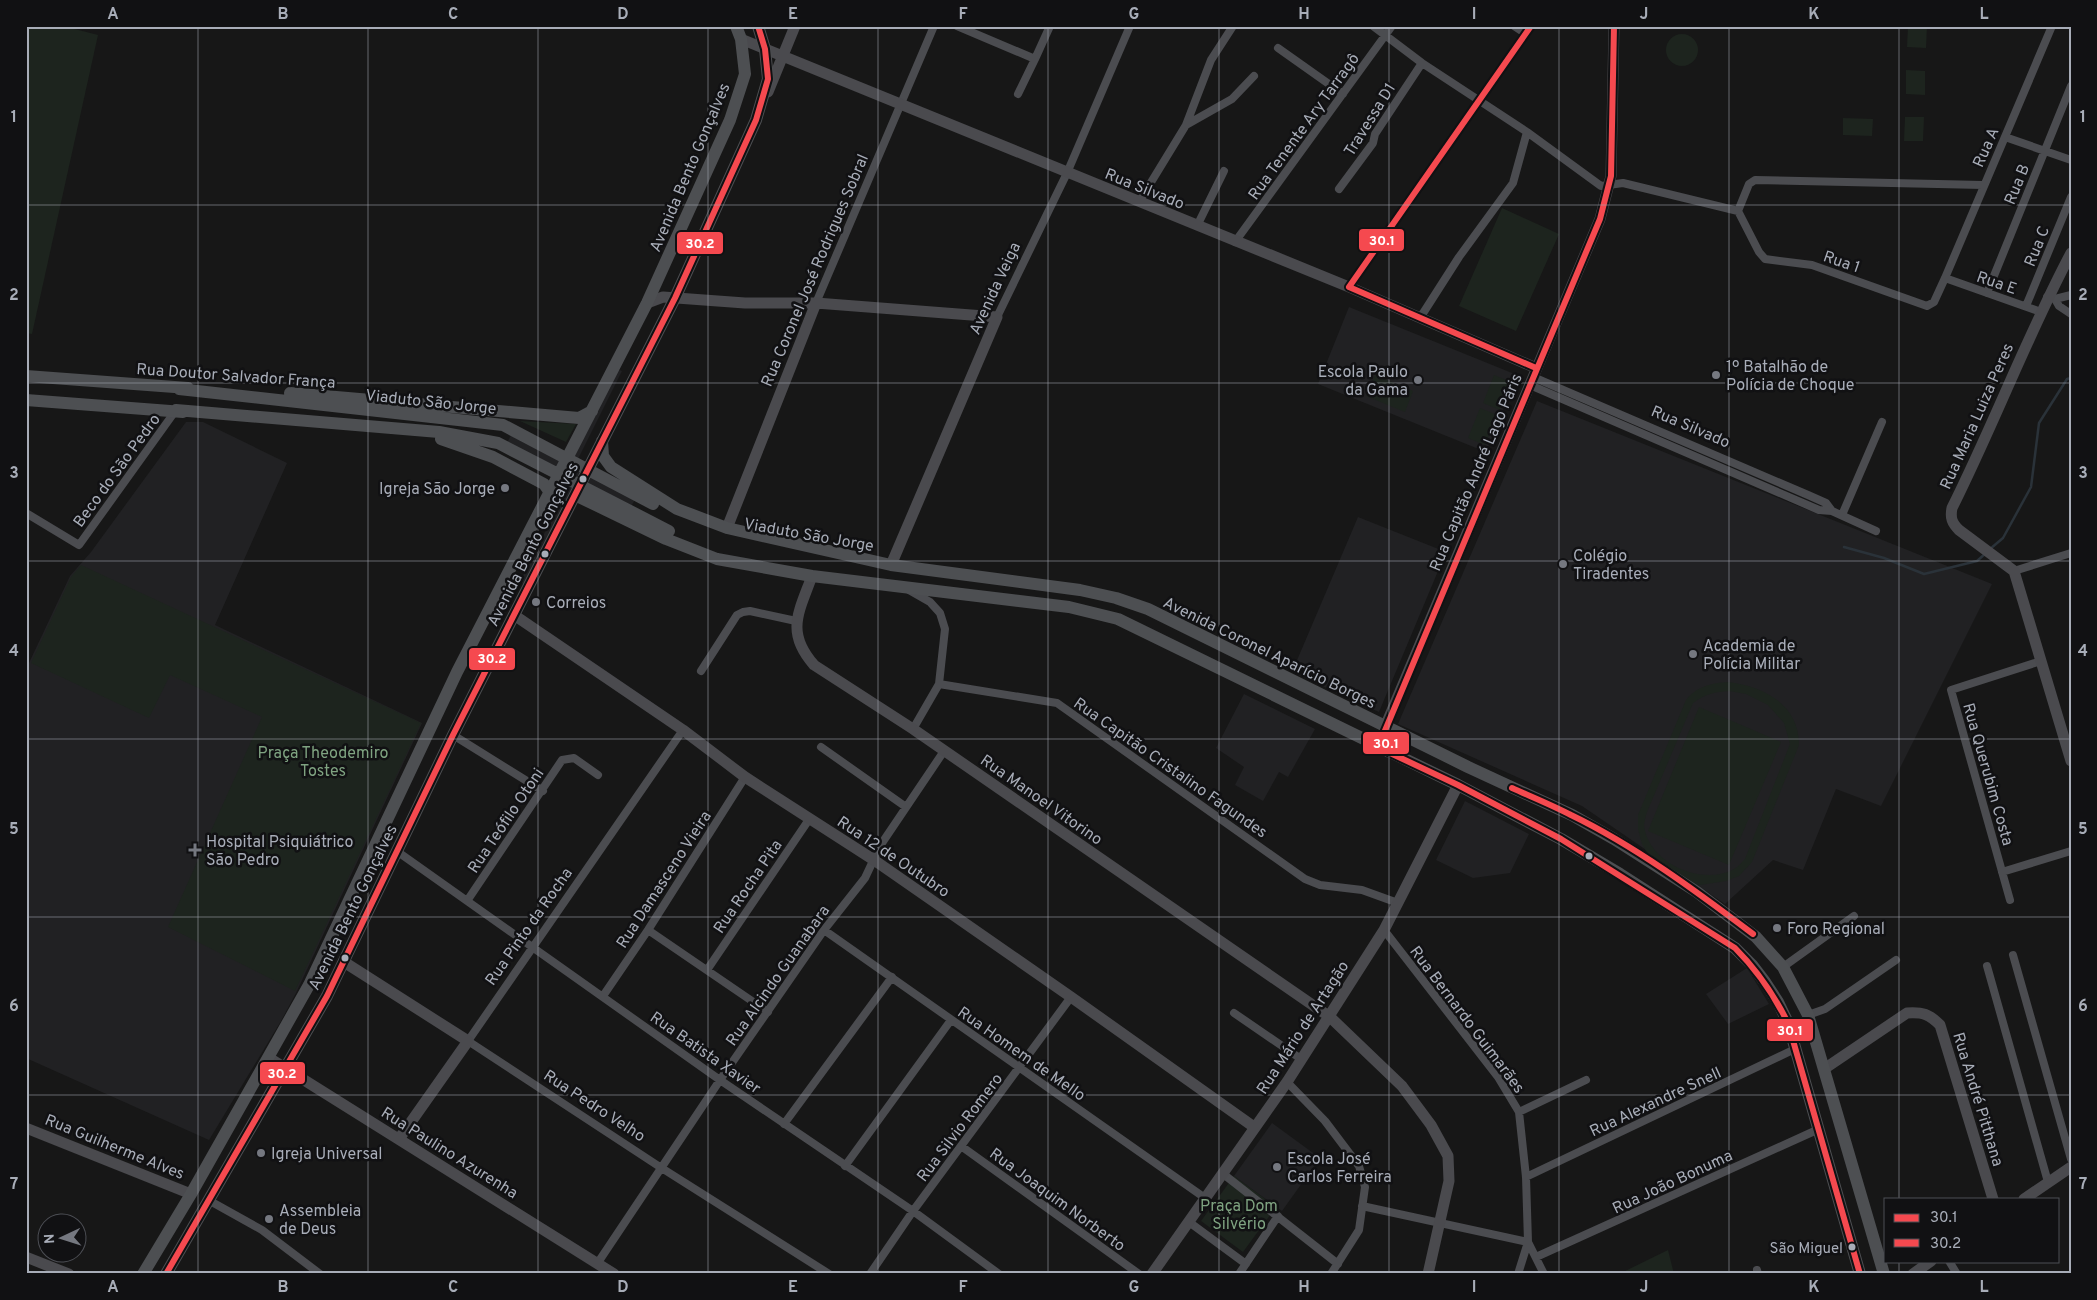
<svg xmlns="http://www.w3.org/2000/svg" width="2097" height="1300" viewBox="0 0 2097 1300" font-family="Overpass,sans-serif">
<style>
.built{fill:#212123}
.green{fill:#1d241e;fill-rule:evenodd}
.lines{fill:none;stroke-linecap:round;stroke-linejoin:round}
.stream{stroke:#2a3239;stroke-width:2.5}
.street{stroke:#4b4c50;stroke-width:8}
.secondary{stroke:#4a4a4e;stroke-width:11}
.primary{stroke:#4d4f52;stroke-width:12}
.bus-1-casing{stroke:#111113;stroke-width:10}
.bus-2-casing{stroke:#111113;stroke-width:10}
.bus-1{stroke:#f5494f;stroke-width:6}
.bus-2{stroke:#f5494f;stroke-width:6}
.grid{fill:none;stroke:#a8adb8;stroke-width:1;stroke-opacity:0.55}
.poi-dot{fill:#757880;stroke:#111113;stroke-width:2}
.bus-dot{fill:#a8adb8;stroke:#111113;stroke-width:2}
.labels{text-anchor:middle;stroke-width:5;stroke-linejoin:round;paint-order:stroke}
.bus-label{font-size:15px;fill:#a8adb8;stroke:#111113;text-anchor:end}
.street-label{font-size:16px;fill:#a8adb8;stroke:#111113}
.poi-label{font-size:16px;fill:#a8adb8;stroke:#111113;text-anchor:start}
.park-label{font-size:16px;fill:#7fa381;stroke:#111113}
.line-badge{stroke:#111113;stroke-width:2}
.badge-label{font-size:14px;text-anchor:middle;font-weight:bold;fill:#fff}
.neatline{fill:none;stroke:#a8adb8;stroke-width:2}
.grid-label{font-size:16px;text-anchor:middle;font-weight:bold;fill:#a8adb8}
</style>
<rect width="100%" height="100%" fill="#171717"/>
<path class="built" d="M1349 307 1517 375 1486 452 1318 384Z
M617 369 622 371 578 459 639 492 627 514 575 487 525 585 520 582 568 486 503 451 515 427 573 456Z
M1537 401 1992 584 1881 806 1836 789 1803 870 1773 860 1725 904 1582 806 1398 724Z
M186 422H203L287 463 215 625 422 723 296 993 281 1021 209 1140 26 1058V655L29 663 70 576 91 552Z
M1358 517 1446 552 1379 712 1292 672Z
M1244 694 1315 729 1288 777 1279 772 1263 801 1235 785 1244 767 1216 748Z
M1465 801 1529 834 1510 873 1473 878 1436 860Z
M1747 968 1769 1004 1728 1024 1706 994Z
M1272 1123 1320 1158 1282 1211 1234 1176Z"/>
<path class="green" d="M26 26H63L98 35 32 334 26 333Z
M1908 26H1927L1926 48 1907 47Z
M1666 50a16 16 0 1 1 32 0a16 16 0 1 1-32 0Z
M1906 70 1925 71V95L1906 94Z
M1905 117H1924L1923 141H1904Z
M1843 118 1873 119 1872 136 1843 135Z
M1502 208 1559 234 1516 331 1459 306Z
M1375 375 1413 391 1405 412 1366 396Z
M1494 375 1511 382 1500 410 1483 403Z
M1480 408 1497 415 1485 445 1468 438Z
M520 421 576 424 566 442Z
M81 565 421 723 295 991 168 927 262 717 170 675 149 718 31 663 71 577Z
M1729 682C1764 687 1799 704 1799 745L1752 862 1739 876 1726 881 1700 885 1686 882 1648 854 1642 844 1638 829V815L1686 700C1697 686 1712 683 1729 682ZM1729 691 1746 694 1768 705 1784 723 1790 744 1745 859C1742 862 1738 867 1734 869 1704 886 1653 865 1645 831 1643 825 1645 819 1647 812L1693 703C1705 694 1715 692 1729 691Z
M1699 707 1781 742 1729 865 1648 831Z
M1234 1176 1276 1207 1243 1252 1201 1221Z
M1668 1250 1674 1274H1619Z"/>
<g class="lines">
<path class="stream" d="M1844 547 1884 558 1924 574 1977 561 1986 553
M1990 549 2003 538 2031 487 2039 423 2067 379 2071 378"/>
<path class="street" d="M957 26 1035 59 1050 26
M1373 26 1422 63 1527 132 1601 186 1623 183 1738 211 1749 184 1755 180 1983 185
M1514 26 1526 34
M1278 48 1343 94
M1018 94 1035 59
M1186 125 1211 60 1233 26
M2005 137 2071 160
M1339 189 1373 143 1375 134 1422 63
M1139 202 1186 125 1232 99 1254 76
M1738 211 1759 252 1765 259 1812 265 1927 306 1934 302 1945 278 2052 26
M1197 226 1224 171
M1235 242 1392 26
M1945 278 2041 312
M1349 287 1531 26
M1987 293 2071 86
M2047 297 2055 299 2071 295
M2055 299 2059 306 2071 314
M816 303 934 26
M2026 306 2071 197
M997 317 1067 173 1130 26
M1420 318 1459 257 1513 183 1527 132
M1533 377 1808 495 1826 503 1832 511
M1530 385 1819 510 1832 511 1876 531
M26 513 79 545 176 410
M1842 515 1882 422
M2014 571 2071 553
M909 590 930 602 940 613 945 629 939 684 913 729
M701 671 737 615 743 612 750 611 796 621
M939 684 1057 703 1305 879 1320 885 1362 890 1398 903
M683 730 468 1041 660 1167 829 1274
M453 735 543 791
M821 747 906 807
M398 852 720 1080 913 1211 999 1274
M2002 872 2071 851
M2010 900 1951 690 2041 661
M467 901 562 760 574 758 598 775
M648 930 768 1012
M824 930 1205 1198
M1384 930 1498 1077 1519 1112 1526 1177 1528 1242 1544 1274
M2013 955 2071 1159
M1987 966 2048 1182
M1783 967 1854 916
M707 970 810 818
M603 996 648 930 745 777
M1234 1013 1301 1059
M1808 1015 1825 1009 1896 960
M1287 1082 1325 1121 1359 1166 1365 1187 1359 1230 1331 1274
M1519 1112 1586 1080
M784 1124 892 977
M961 1146 1139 1274
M845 1166 951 1020
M1222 1173 1338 1264
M1526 1177 1795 1049
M210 1201 262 1230 320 1274
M1362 1206 1528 1242
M1189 1222 1246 1264
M1536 1257 1819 1129
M1949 1261 1957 1274
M597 1264 720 1080 824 930 865 878 880 846 944 751
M1757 1270 1758 1274
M870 1274 913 1211 1071 997
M1239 1274 1278 1216
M1518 1274 1528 1242"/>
<path class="secondary" d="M741 39 1349 287 1536 368
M768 92 795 26
M2071 253C2027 336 1994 424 1952 508 1950 518 1952 523 1959 530L2014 571 2071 761
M647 303 663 297 745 303H816L997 317 891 565
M727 528 816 303
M812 576C799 612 785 632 814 665L913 729 1330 1017 1402 1086 1431 1125 1448 1156 1449 1181 1428 1274
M514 615 683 730 745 777 874 860 1071 997 1254 1127
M1388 752 1384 733 1385 727 1600 219 1611 176 1614 26
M344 962 468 1041 399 1139
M269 1058 614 1274
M1824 1069 1907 1013C1923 1012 1929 1014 1940 1025L1993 1199
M26 1128 191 1194
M2024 1199 2071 1167
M26 1257 69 1274
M1152 1274 1287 1082 1384 930 1458 785
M1913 1274 1931 1261"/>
<path class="primary" d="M26 376 188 388
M179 389 503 425 653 504
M290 393 579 418 592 411
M26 400 183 412
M176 410 439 432 498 443 669 531
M441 439 493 457 544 484 549 491
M602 441 603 456 611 467 677 509 727 528 891 565 1080 590 1116 598 1148 609 1468 767 1572 815 1614 839 1697 892 1756 937 1783 967 1808 1015 1884 1274
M575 495 666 539 717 559 812 576 1069 607 1118 619 1458 785 1561 839 1620 874 1735 948 1752 965 1765 982 1778 1002 1788 1023 1860 1274
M143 1274 191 1194 309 985 457 672 647 303 730 120 745 74 741 39 736 26
M166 1274 327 996 453 735 675 298 756 120 768 79 765 49 758 26"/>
<g class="bus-1-casing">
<path id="bus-1" d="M1531 26 1349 287 1536 368
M1614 26 1611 176 1600 219 1384 733 1388 752 1458 785 1561 839 1735 948C1757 970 1774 995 1788 1023L1860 1274
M1512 788C1532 797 1552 805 1571 815 1635 846 1696 891 1753 934"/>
</g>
<g class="bus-2-casing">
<path id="bus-2" d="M166 1274 327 996 453 735 675 298 756 120 768 79 765 49 758 26"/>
</g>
<use href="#bus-1" class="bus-1"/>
<use href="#bus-2" class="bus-2"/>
</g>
<path class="grid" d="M198 26V1274M368 26V1274M538 26V1274M708 26V1274M878 26V1274M1048 26V1274M1219 26V1274M1389 26V1274M1559 26V1274M1729 26V1274M1899 26V1199M26 205H2071M26 383H2071M26 561H2071M26 739H2071M26 917H2071M26 1095H2071M1899 1261V1274"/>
<g class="poi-dot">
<circle cx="1716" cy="375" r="5"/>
<circle cx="1418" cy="380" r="5"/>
<circle cx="505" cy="488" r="5"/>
<circle cx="1563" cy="564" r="5"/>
<circle cx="536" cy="602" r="5"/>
<circle cx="1693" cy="654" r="5"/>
<path d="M192.5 842.5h5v5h5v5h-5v5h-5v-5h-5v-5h5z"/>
<circle cx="1777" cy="928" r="5"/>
<circle cx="261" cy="1153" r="5"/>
<circle cx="1277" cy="1167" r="5"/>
<circle cx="269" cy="1219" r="5"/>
</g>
<g class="bus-dot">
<circle cx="583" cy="479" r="4.5"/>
<circle cx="545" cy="554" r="4.5"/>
<circle cx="1589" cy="856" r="4.5"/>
<circle cx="345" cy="958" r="4.5"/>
<circle cx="1852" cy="1247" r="4.5"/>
</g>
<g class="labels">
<g class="bus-label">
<text x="1843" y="1253">São Miguel</text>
</g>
<g class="street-label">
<text transform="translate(1369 119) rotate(-58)" y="6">Travessa D1</text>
<text transform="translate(1303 126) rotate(-54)" y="6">Rua Tenente Ary Tarragô</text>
<text transform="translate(1985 147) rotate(-66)" y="6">Rua A</text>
<text transform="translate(689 167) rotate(-67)" y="6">Avenida Bento Gonçalves</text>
<text transform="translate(2016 184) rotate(-68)" y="6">Rua B</text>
<text transform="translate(1145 188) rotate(22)" y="6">Rua Silvado</text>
<text transform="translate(2036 246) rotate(-68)" y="6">Rua C</text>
<text transform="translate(1842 261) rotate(19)" y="6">Rua 1</text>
<text transform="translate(814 270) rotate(-67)" y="6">Rua Coronel José Rodrigues Sobral</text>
<text transform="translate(1997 282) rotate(19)" y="6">Rua E</text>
<text transform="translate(994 288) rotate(-65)" y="6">Avenida Veiga</text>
<text transform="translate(236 375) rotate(4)" y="6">Rua Doutor Salvador França</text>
<text transform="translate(431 401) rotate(6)" y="6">Viaduto São Jorge</text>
<text transform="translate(1976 416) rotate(-66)" y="6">Rua Maria Luiza Peres</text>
<text transform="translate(1691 426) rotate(23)" y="6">Rua Silvado</text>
<text transform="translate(116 470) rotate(-54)" y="6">Beco do São Pedro</text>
<text transform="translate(1475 472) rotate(-67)" y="6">Rua Capitão André Lago Páris</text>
<text transform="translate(809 534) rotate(10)" y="6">Viaduto São Jorge</text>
<text transform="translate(532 544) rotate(-63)" y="6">Avenida Bento Gonçalves</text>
<text transform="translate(1270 652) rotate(26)" y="6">Avenida Coronel Aparício Borges</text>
<text transform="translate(1171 767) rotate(35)" y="6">Rua Capitão Cristalino Fagundes</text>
<text transform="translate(1989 774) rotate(74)" y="6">Rua Querubim Costa</text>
<text transform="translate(1042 799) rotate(35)" y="6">Rua Manoel Vitorino</text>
<text transform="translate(505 820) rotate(-56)" y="6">Rua Teófilo Otoni</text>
<text transform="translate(894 856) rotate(34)" y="6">Rua 12 de Outubro</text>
<text transform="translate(663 879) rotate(-57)" y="6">Rua Damasceno Vieira</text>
<text transform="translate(747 886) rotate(-56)" y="6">Rua Rocha Pita</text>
<text transform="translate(352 907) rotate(-64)" y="6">Avenida Bento Gonçalves</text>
<text transform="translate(528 926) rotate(-55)" y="6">Rua Pinto da Rocha</text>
<text transform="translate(777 975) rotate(-55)" y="6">Rua Alcindo Guanabara</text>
<text transform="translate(1468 1019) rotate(53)" y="6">Rua Bernardo Guimarães</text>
<text transform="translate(1302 1027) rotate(-57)" y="6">Rua Mário de Artagão</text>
<text transform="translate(706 1052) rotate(35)" y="6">Rua Batista Xavier</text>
<text transform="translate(1022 1053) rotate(35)" y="6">Rua Homem de Mello</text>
<text transform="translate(1979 1099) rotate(73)" y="6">Rua André Pitthana</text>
<text transform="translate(1655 1101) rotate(-25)" y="6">Rua Alexandre Snell</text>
<text transform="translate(595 1105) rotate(33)" y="6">Rua Pedro Velho</text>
<text transform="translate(959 1127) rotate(-53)" y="6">Rua Silvio Romero</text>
<text transform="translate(115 1146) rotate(22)" y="6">Rua Guilherme Alves</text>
<text transform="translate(450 1152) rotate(32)" y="6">Rua Paulino Azurenha</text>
<text transform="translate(1672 1181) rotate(-25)" y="6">Rua João Bonuma</text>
<text transform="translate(1058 1199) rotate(36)" y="6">Rua Joaquim Norberto</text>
</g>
<g class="poi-label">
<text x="1726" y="372">1º Batalhão de<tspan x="1726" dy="18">Polícia de Choque</tspan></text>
<text x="1408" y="377" text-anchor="end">Escola Paulo<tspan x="1408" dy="18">da Gama</tspan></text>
<text x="495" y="494" text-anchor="end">Igreja São Jorge</text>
<text x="1573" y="561">Colégio<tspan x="1573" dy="18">Tiradentes</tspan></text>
<text x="546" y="608">Correios</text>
<text x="1703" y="651">Academia de<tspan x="1703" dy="18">Polícia Militar</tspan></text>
<text x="206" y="847">Hospital Psiquiátrico<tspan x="206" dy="18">São Pedro</tspan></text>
<text x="1787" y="934">Foro Regional</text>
<text x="271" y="1159">Igreja Universal</text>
<text x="1287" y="1164">Escola José<tspan x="1287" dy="18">Carlos Ferreira</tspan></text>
<text x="279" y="1216">Assembleia<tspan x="279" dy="18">de Deus</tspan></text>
</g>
<g class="park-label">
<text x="323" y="758">Praça Theodemiro<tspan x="323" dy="18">Tostes</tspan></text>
<text x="1239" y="1211">Praça Dom<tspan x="1239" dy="18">Silvério</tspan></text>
</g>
</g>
<g class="line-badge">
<rect x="1358" y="228" width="47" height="24" rx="5" fill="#f5494f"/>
<rect x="676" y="231" width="48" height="24" rx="5" fill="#f5494f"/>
<rect x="468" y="647" width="48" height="24" rx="5" fill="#f5494f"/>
<rect x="1362" y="731" width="48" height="24" rx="5" fill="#f5494f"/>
<rect x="1766" y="1018" width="48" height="24" rx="5" fill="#f5494f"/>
<rect x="259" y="1061" width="47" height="24" rx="5" fill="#f5494f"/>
</g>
<g class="badge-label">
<text x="1382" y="245">30.1</text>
<text x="700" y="248">30.2</text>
<text x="492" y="663">30.2</text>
<text x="1386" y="748">30.1</text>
<text x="1790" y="1035">30.1</text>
<text x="282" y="1078">30.2</text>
</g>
<rect width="2097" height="1300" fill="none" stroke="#111113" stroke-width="55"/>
<rect x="1884" y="1198" width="175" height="65" fill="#111113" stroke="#4d4f55"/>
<rect x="1894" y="1214" width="25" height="8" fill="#f5494f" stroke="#4d4f55"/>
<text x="1930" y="1222" font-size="15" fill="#a8adb8">30.1</text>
<rect x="1894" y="1239" width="25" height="8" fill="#f5494f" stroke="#4d4f55"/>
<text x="1930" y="1248" font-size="15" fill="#a8adb8">30.2</text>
<g transform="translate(62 1238) rotate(266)"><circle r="24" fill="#111113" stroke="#4d4f55"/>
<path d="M0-4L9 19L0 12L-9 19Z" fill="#757880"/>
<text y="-8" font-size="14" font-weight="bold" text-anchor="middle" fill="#a8adb8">N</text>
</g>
<rect x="28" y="28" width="2042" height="1244" class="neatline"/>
<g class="grid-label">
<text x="113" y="19">A</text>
<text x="283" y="19">B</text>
<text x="453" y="19">C</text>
<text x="623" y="19">D</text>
<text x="793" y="19">E</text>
<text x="963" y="19">F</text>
<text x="1134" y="19">G</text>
<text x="1304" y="19">H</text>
<text x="1474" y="19">I</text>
<text x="1644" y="19">J</text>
<text x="1814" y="19">K</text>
<text x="1984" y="19">L</text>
<text x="14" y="122">1</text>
<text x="2083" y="122">1</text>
<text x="14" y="300">2</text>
<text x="2083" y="300">2</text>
<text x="14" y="478">3</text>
<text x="2083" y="478">3</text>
<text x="14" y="656">4</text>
<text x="2083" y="656">4</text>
<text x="14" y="834">5</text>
<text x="2083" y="834">5</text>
<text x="14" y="1011">6</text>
<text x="2083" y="1011">6</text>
<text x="14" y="1189">7</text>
<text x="2083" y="1189">7</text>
<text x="113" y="1292">A</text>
<text x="283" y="1292">B</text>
<text x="453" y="1292">C</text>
<text x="623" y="1292">D</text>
<text x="793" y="1292">E</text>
<text x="963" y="1292">F</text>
<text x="1134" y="1292">G</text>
<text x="1304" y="1292">H</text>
<text x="1474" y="1292">I</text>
<text x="1644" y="1292">J</text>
<text x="1814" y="1292">K</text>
<text x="1984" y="1292">L</text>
</g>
</svg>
